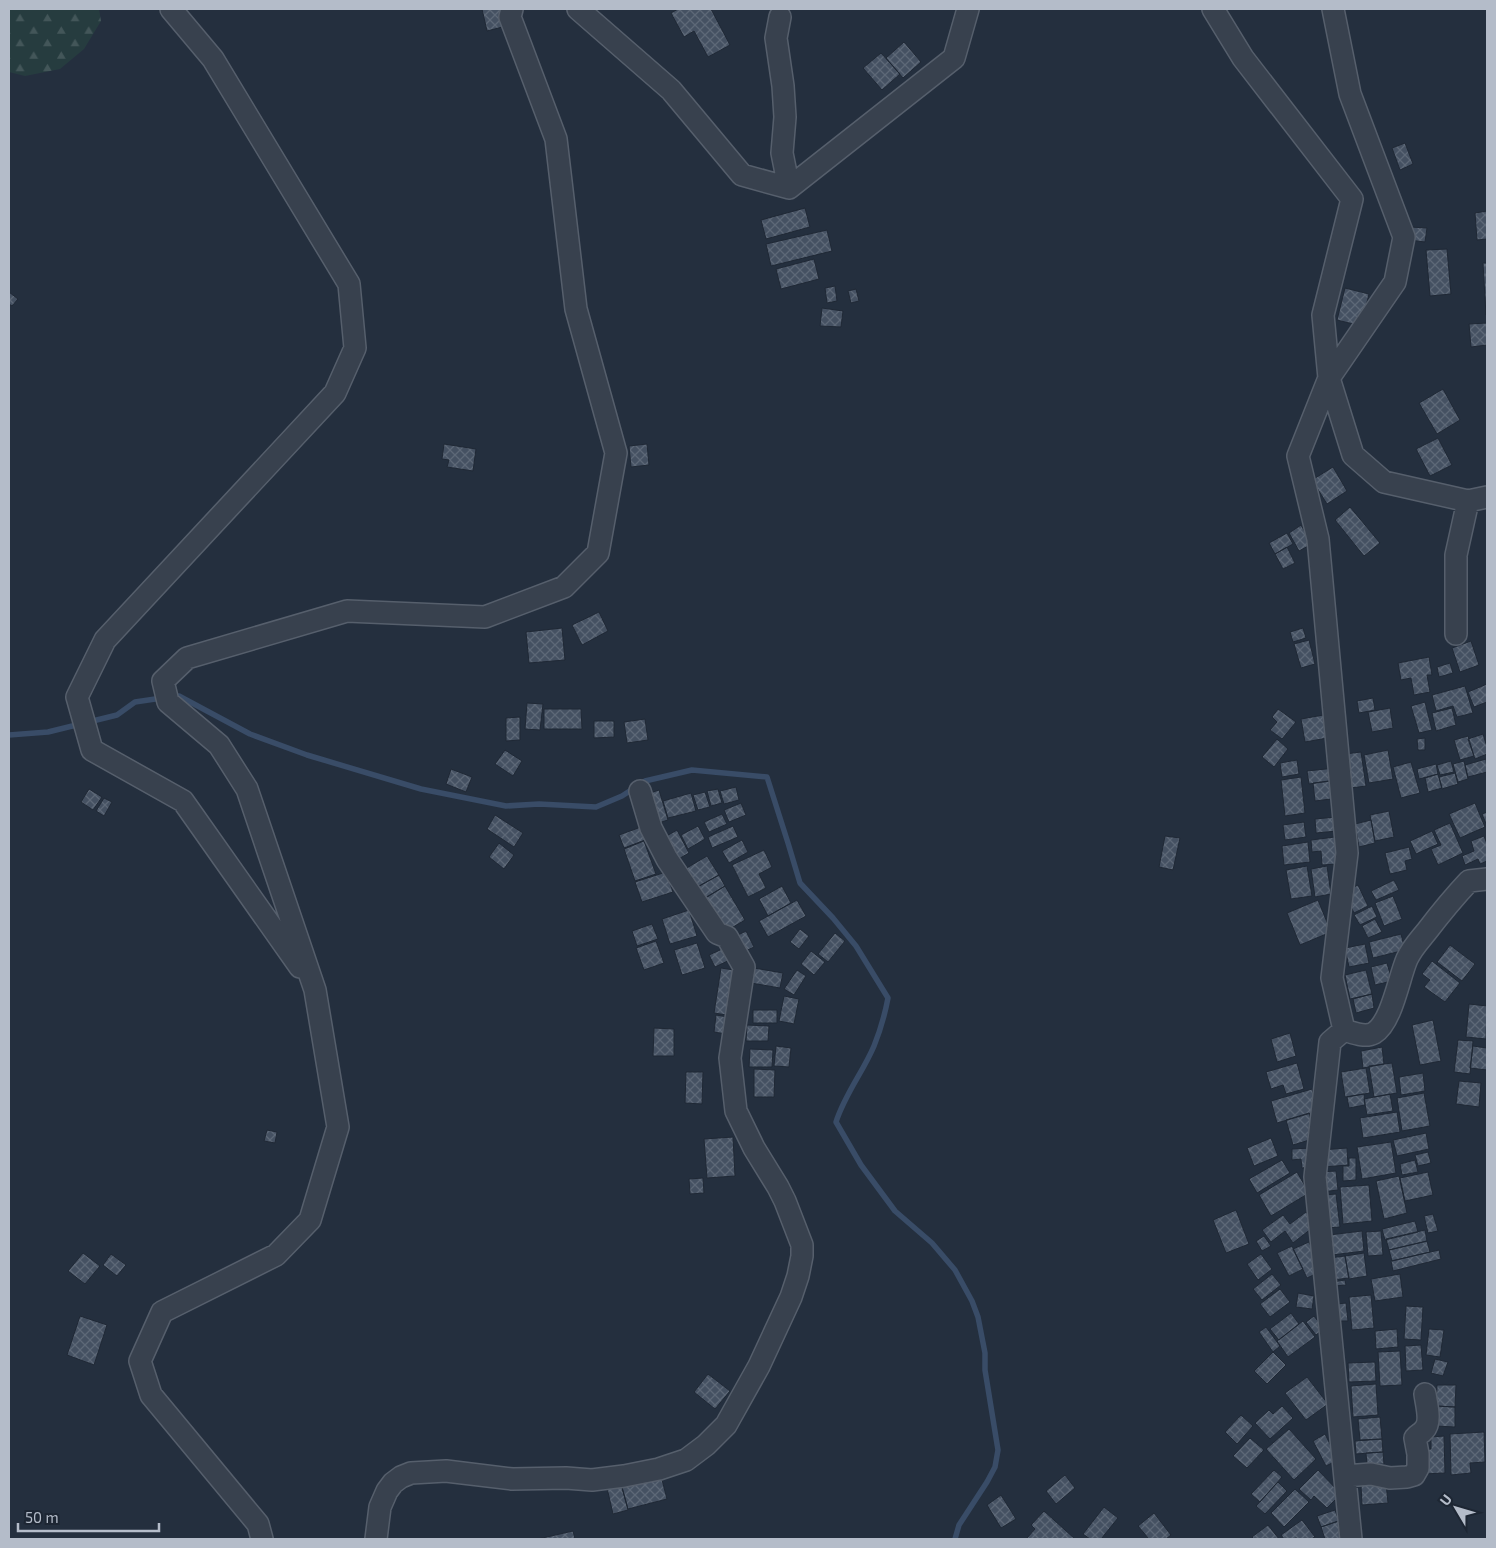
<svg xmlns="http://www.w3.org/2000/svg" width="1496" height="1548" viewBox="0 0 1496 1548" font-family="'Exo 2',sans-serif">
<style>
.forest{fill:url(#forest-firs)}
.lines{fill:none;stroke-linecap:round;stroke-linejoin:round}
.stream{stroke:#394c67;stroke-width:5.5}
.building{fill:url(#building-cross-hatch);stroke:#1f2835}
.minor-casing{stroke:#565f6c;stroke-width:24}
.minor{stroke:#38414e;stroke-width:21}
</style>
<defs>
<pattern id="forest-firs" width="22" height="20" patternUnits="userSpaceOnUse" patternTransform="scale(1.25)"><rect width="22" height="20" fill="#263c3f"/><path d="M5 1l3.5 6h-7zM16 11l3.5 6h-7z" fill="#435659"/></pattern>
<pattern id="building-cross-hatch" width="8" height="8" patternUnits="userSpaceOnUse" patternTransform="scale(1.25)"><rect width="8" height="8" fill="#455162"/><path d="M0 0l8 8M0 8l8-8" fill="none" stroke="#5d6877"/></pattern>
</defs>
<rect width="100%" height="100%" fill="#242f3e"/>
<path class="forest" d="M9 9H99L101 21 84 49 60 69 25 76 9 72Z"/>
<g class="lines">
<path class="stream" d="M172 697 179 696 250 734 307 755 421 789 506 806 539 804 596 807 622 796 645 781 692 770 767 777 788 843 800 883 833 918 856 946 888 998C885 1014 880 1031 874 1046 863 1072 845 1094 836 1122L861 1165 895 1211 932 1243 955 1270 972 1301 978 1317 985 1353V1370L998 1450 995 1467 987 1482 959 1525 955 1539
M9 735 48 732 117 715 135 702 162 698"/>
</g>
<path class="building" d="M482 9H506L510 25 487 31Z
M678 9H711L730 45 708 57 694 31 684 37 671 13Z
M904 42 921 62 903 78 886 58Z
M881 53 900 74 882 90 863 68Z
M1405 143 1413 164 1400 170 1392 148Z
M805 208 810 227 766 239 761 220Z
M1487 211V239L1477 240 1475 213Z
M1410 227 1427 228 1425 242 1409 240Z
M827 230 832 251 771 266 766 244Z
M1447 249 1451 294 1430 296 1426 250Z
M814 259 819 279 781 289 776 269Z
M1483 263H1487L1486 315Z
M835 286 837 301 827 303 825 288Z
M1345 288 1369 294 1361 326 1337 320Z
M856 289 859 301 851 303 848 291Z
M9 292 18 299 12 306 9 304Z
M822 308 843 311 841 327 820 326Z
M1487 323V345L1471 347 1469 324Z
M1443 389 1460 420 1437 434 1419 403Z
M1438 438 1452 465 1430 476 1416 449Z
M444 444 476 449 473 471 447 467 449 460 442 459Z
M647 444 649 465 631 467 629 446Z
M1333 467 1347 491 1327 504 1312 480Z
M1350 507 1380 543 1364 556 1335 520Z
M1301 525 1312 544 1299 551 1289 533Z
M1287 533 1293 544 1275 554 1269 543Z
M1287 547 1295 563 1283 569 1275 554Z
M599 612 608 631 582 645 572 625Z
M562 628 565 660 529 663 526 632Z
M1303 628 1306 638 1293 642 1290 632Z
M1309 640 1315 664 1301 668 1294 644Z
M1471 641 1479 665 1460 672 1452 648Z
M1429 657 1432 675H1427L1430 692 1414 695 1411 678 1401 680 1398 663Z
M1450 663 1453 673 1439 677 1437 667Z
M1487 684V702L1474 707 1468 692Z
M1465 686 1473 713 1457 717 1453 706 1436 711 1432 695Z
M1373 698 1375 710 1359 713 1357 701Z
M1425 702 1432 730 1419 733 1411 706Z
M527 703 543 704 540 730 525 729Z
M1390 708 1393 728 1372 732 1368 712Z
M1452 708 1456 725 1436 731 1432 713Z
M544 709H581L582 729H544Z
M1278 709 1296 722 1282 739 1270 730 1277 722 1272 717Z
M1329 714 1333 737 1305 742 1301 719Z
M520 717V740L506 741V718Z
M645 719 648 740 627 743 624 722Z
M594 721H614V737L594 738Z
M1483 734 1487 747V754L1475 759 1468 739Z
M1468 736 1474 756 1460 760 1454 740Z
M1425 738V750H1418L1417 739Z
M1277 739 1288 749 1274 767 1262 757Z
M505 750 522 761 513 776 495 764Z
M1388 750 1393 779 1369 783 1364 755Z
M1361 752 1366 786 1351 788 1345 754Z
M1486 759 1487 772 1468 777 1465 765Z
M1297 760 1299 774 1282 777 1280 763Z
M1451 761 1454 772 1440 775 1437 765Z
M1464 761 1468 779 1458 782 1453 764Z
M1411 762 1420 793 1401 798 1393 767Z
M1436 764 1438 774 1419 779 1417 769Z
M1335 768 1337 780 1309 784 1307 771Z
M451 769 472 777 466 792 446 784Z
M1455 773 1458 784 1442 789 1439 777Z
M1438 774 1442 788 1428 792 1425 778Z
M1301 777 1305 813 1285 816 1281 780Z
M1337 780 1339 798 1315 801 1313 783Z
M736 787 739 800 724 804 720 791Z
M89 789 102 797 93 810 81 802Z
M718 789 722 803 711 806 707 791Z
M659 790 668 820 655 824 647 794Z
M705 792 710 807 698 810 693 795Z
M691 793 696 811 668 818 663 801Z
M104 798 112 802 104 816 96 811Z
M741 803 746 815 729 822 724 810Z
M1475 803 1485 827 1460 838 1449 814Z
M1389 811 1394 837 1375 841 1370 815Z
M1487 812V826L1482 814Z
M722 814 727 824 709 832 704 822Z
M495 815 523 833 514 847 487 829Z
M1336 817 1337 831 1316 833 1315 819Z
M1371 820 1375 843 1359 847 1355 824Z
M1304 822 1306 837 1285 840 1283 825Z
M1450 823 1463 853 1438 865 1431 849 1441 845 1434 830Z
M698 826 705 839 688 849 681 835Z
M733 826 738 837 712 848 708 837Z
M641 827 645 840 624 848 619 835Z
M677 830 689 853 675 861 663 838Z
M1432 831 1438 844 1416 854 1410 841Z
M1165 836 1180 838 1173 870 1159 867Z
M1484 836 1487 844V861L1480 864 1478 859 1465 865 1462 856 1474 851 1471 841Z
M1335 837 1337 864 1322 865 1321 851 1312 852 1311 840Z
M742 840 748 852 729 863 722 851Z
M644 841 656 874 635 881 624 849Z
M1308 842 1310 862 1284 865 1282 846Z
M499 843 514 855 504 869 489 857Z
M1409 847 1412 859 1405 861 1407 870 1390 874 1385 853Z
M764 850 772 867 759 874 766 888 748 897 732 865Z
M707 856 719 875 696 888 685 869Z
M1307 866 1312 896 1291 899 1286 870Z
M1327 866 1331 894 1315 897 1311 869Z
M666 872 673 892 642 902 635 882Z
M719 875 725 886 704 899 697 887Z
M1394 880 1399 890 1376 900 1371 891Z
M1358 885 1368 906 1354 913 1344 892Z
M725 886 745 920 723 933 703 899Z
M782 886 791 903 768 916 759 899Z
M1393 896 1402 919 1384 926 1375 903Z
M797 900 806 916 768 937 759 921Z
M1318 900 1331 932 1300 945 1287 913Z
M1372 906 1377 917 1360 925 1354 915Z
M689 910 697 936 670 944 662 919Z
M1375 919 1382 932 1368 938 1362 926Z
M652 924 658 939 637 946 632 931Z
M800 929 809 936 799 949 790 942Z
M746 931 754 947 739 954 732 938Z
M835 933 845 941 828 962 818 954Z
M1401 934 1405 950 1373 958 1369 942Z
M656 941 664 963 644 970 636 948Z
M697 943 705 968 682 975 674 950Z
M1365 944 1369 963 1349 967 1345 948Z
M1450 945 1475 964 1462 981 1437 962Z
M729 946 734 958 715 967 709 955Z
M811 951 825 962 814 975 801 964Z
M1432 961 1460 983 1445 1002 1424 987 1430 980 1422 974Z
M1387 963 1392 981 1375 985 1371 967Z
M721 968 740 971 733 1016 714 1013Z
M754 968 783 973 780 988 751 983Z
M797 970 806 976 794 995 784 989Z
M1366 970 1372 994 1350 999 1345 975Z
M1372 994 1374 1008 1356 1013 1353 999Z
M784 996 799 999 794 1024 779 1021Z
M1469 1004 1487 1006 1486 1039 1466 1037Z
M753 1010H777V1023H753Z
M716 1015 728 1017 725 1034 714 1032Z
M1433 1020 1441 1061 1420 1065 1412 1025Z
M747 1025 769 1026 768 1041H746Z
M654 1028 674 1029V1056H653Z
M1290 1033 1296 1056 1277 1062 1271 1039Z
M1458 1040 1473 1041 1470 1074 1454 1072Z
M776 1046 791 1048 789 1067 774 1066Z
M1473 1046 1487 1048V1070L1470 1068Z
M1382 1047 1384 1064 1363 1068 1361 1051Z
M750 1049 773 1050 772 1067H749Z
M1297 1063 1304 1089 1286 1094 1283 1085 1271 1089 1266 1072Z
M1392 1063 1397 1093 1374 1097 1369 1066Z
M1366 1068 1370 1093 1345 1097 1341 1072Z
M754 1069 775 1070 774 1097H754Z
M686 1072H703L702 1104 685 1103Z
M1423 1073 1425 1091 1401 1095 1399 1077Z
M1459 1081 1481 1083 1479 1107 1456 1104Z
M1312 1089 1318 1111 1277 1123 1271 1101Z
M1424 1093 1430 1126 1402 1131 1397 1098Z
M1364 1094 1365 1105 1349 1108 1347 1097Z
M1390 1094 1393 1111 1367 1115 1364 1099Z
M1397 1112 1400 1132 1363 1138 1360 1118Z
M1309 1113 1316 1138 1293 1145 1286 1120Z
M267 1130 277 1132 275 1143 264 1141Z
M1426 1133 1429 1149 1397 1156 1393 1140Z
M733 1137 735 1176 707 1178 704 1139Z
M1271 1138 1278 1156 1254 1166 1247 1148Z
M1391 1142 1396 1173 1362 1179 1357 1147Z
M1311 1148 1313 1167 1302 1168 1301 1159 1292 1160V1149Z
M1347 1148 1348 1165 1323 1167 1321 1150Z
M1428 1152 1431 1163 1418 1166 1415 1155Z
M1349 1158H1356V1180L1343 1181V1166H1349Z
M1282 1160 1290 1173 1257 1193 1249 1179Z
M1415 1160 1418 1172 1402 1175 1400 1164Z
M1336 1171 1338 1190 1321 1192 1319 1172Z
M1297 1172 1309 1193 1271 1216 1259 1195Z
M1428 1172 1433 1195 1405 1201 1400 1178Z
M1399 1176 1407 1213 1384 1219 1376 1181Z
M703 1178 704 1193 690 1194 689 1179Z
M1369 1185 1372 1221 1343 1224 1340 1187Z
M1336 1194 1340 1227 1327 1228 1324 1195Z
M1236 1210 1249 1244 1226 1253 1213 1220Z
M1306 1212 1316 1225 1293 1243 1285 1231 1271 1242 1262 1230 1283 1215 1290 1224Z
M1433 1214 1438 1231 1428 1233 1424 1216Z
M1415 1221 1418 1232 1385 1240 1382 1229Z
M1425 1230 1427 1241 1389 1250 1386 1239Z
M1362 1231 1364 1251 1332 1255 1329 1235Z
M1381 1231 1383 1255 1368 1256 1366 1232Z
M1264 1236 1271 1246 1262 1251 1256 1241Z
M1427 1241 1430 1252 1392 1261 1389 1250Z
M1309 1242 1322 1271 1307 1278 1293 1249Z
M1292 1246 1303 1269 1289 1276 1277 1253Z
M1439 1250 1441 1259 1393 1271 1391 1261Z
M83 1253 100 1266 85 1284 68 1271Z
M1364 1253 1367 1276 1349 1279 1345 1256Z
M111 1254 126 1265 117 1276 103 1265Z
M1261 1254 1272 1269 1258 1280 1247 1264Z
M1345 1256 1349 1278 1332 1280 1329 1258Z
M1272 1274 1281 1285 1262 1300 1253 1289Z
M1400 1274 1403 1297 1375 1301 1371 1279Z
M1345 1280 1346 1285 1334 1286 1333 1282Z
M1280 1289 1290 1302 1270 1317 1260 1304Z
M1298 1293 1314 1296 1312 1309 1296 1307Z
M1371 1295 1374 1328 1352 1330 1349 1297Z
M1346 1303 1348 1321H1339L1337 1304Z
M1406 1306 1423 1307 1421 1340 1404 1339Z
M1291 1313 1299 1324 1279 1340 1270 1329Z
M80 1316 107 1325 94 1365 67 1355Z
M1314 1316 1324 1329 1316 1335 1306 1322Z
M1303 1321 1315 1337 1288 1357 1277 1341Z
M1266 1327 1280 1346 1273 1352 1259 1332Z
M1397 1329 1398 1347 1376 1349 1375 1331Z
M1429 1329 1444 1330 1440 1357 1426 1355Z
M1421 1345 1423 1370 1406 1371 1405 1346Z
M1400 1351 1402 1385 1380 1386 1378 1352Z
M1273 1352 1286 1365 1267 1384 1254 1371Z
M1435 1359 1448 1362 1443 1376 1431 1373Z
M1375 1362 1376 1381 1349 1382 1348 1363Z
M708 1374 730 1391 715 1409 694 1392Z
M1307 1377 1328 1404 1306 1420 1285 1393Z
M1376 1384 1378 1415 1353 1417 1351 1386Z
M1437 1385H1456L1455 1407 1436 1406Z
M1282 1406 1293 1418 1270 1439 1255 1423 1269 1410 1273 1414Z
M1436 1406 1455 1407V1427L1435 1426Z
M1241 1415 1253 1426 1237 1444 1225 1432Z
M1380 1417 1382 1439 1360 1440 1358 1419Z
M1289 1429 1316 1459 1294 1480 1266 1449Z
M1484 1432 1485 1462 1470 1463 1471 1473 1451 1475 1450 1434Z
M1325 1434 1338 1460 1326 1466 1313 1441Z
M1444 1436 1445 1473 1423 1474V1450L1431 1449V1437Z
M1250 1438 1264 1450 1247 1468 1233 1456Z
M1382 1439 1383 1452 1356 1454 1355 1441Z
M1383 1452 1384 1464 1367 1465 1366 1453Z
M1274 1470 1282 1477 1260 1502 1251 1494Z
M1318 1470 1341 1494 1327 1508 1314 1496 1311 1500 1299 1489Z
M1065 1475 1075 1488 1056 1504 1046 1491Z
M661 1476 667 1499 628 1509 622 1487Z
M1278 1482 1287 1491 1265 1514 1256 1506Z
M1386 1483 1388 1503 1362 1505 1361 1485Z
M621 1484 628 1510 613 1514 607 1488Z
M1295 1489 1309 1502 1284 1527 1271 1513Z
M1001 1495 1016 1519 1001 1528 987 1505Z
M1104 1507 1118 1518 1101 1539H1090L1083 1534Z
M1335 1510 1339 1521 1321 1527 1317 1516Z
M1044 1511 1075 1539H1028L1027 1538 1035 1529 1031 1525Z
M1154 1513 1171 1535 1166 1539H1149L1138 1526Z
M1302 1520 1315 1537 1311 1539H1298L1296 1538 1294 1539H1284L1281 1535Z
M1341 1520 1342 1539H1325L1321 1527Z
M1268 1525 1279 1539H1254L1252 1537Z
M573 1531 575 1539H538Z"/>
<g class="lines">
<g class="minor-casing">
<path id="minor" d="M171 9 213 59 349 284 355 348 335 393 105 640 77 697 92 750 183 801 300 967
M578 9 671 90 742 175 789 188 954 58 968 9
M1213 9 1243 58 1352 199 1323 315 1329 378 1353 455 1384 482 1468 501 1487 497
M1333 9 1350 94 1404 237 1395 282 1329 378 1298 456 1318 539 1347 853 1332 978 1344 1030 1330 1042 1315 1177 1351 1539
M780 17 776 38 783 86 785 117 782 153 789 188
M1456 634V555L1468 501
M1344 1030C1354 1033 1365 1038 1374 1033 1392 1022 1399 977 1407 959 1412 948 1419 941 1427 931 1440 914 1454 897 1469 881L1487 879
M1345 1476 1371 1474 1390 1478 1407 1477 1414 1475 1418 1468V1454L1415 1438C1418 1434 1421 1434 1424 1430 1432 1422 1426 1403 1425 1394
M262 1539 258 1524 151 1395 140 1361 162 1312 276 1255 310 1220 338 1127 315 990 247 789 219 745 168 702 163 681 187 658 347 611 485 617 564 587 598 553 616 453 576 309 556 139 510 17 512 9
M376 1539 380 1507 387 1491 393 1483 401 1477 411 1473 446 1471 512 1479 566 1478 592 1480 624 1476 659 1469 686 1460 706 1445 726 1425 759 1366 791 1297 798 1276 802 1256V1245L785 1201 778 1187 754 1148 736 1111 730 1058 744 967 727 937 717 933 667 859 651 828 640 791"/>
</g>
<use href="#minor" class="minor"/>
</g>
<rect width="1496" height="1548" fill="none" stroke="#b4bcc9" stroke-width="20"/>
<g transform="translate(1456 1508) rotate(308)" stroke="#1d2633" stroke-width="4" paint-order="stroke">
<path d="M0-4L9 19L0 12L-9 19Z" fill="#b4bcc9"/>
<text y="-8" font-size="14" font-weight="bold" text-anchor="middle" fill="#b4bcc9">U</text>
</g>
<path d="M18 1523v8h141v-8" fill="none" stroke="#b4bcc9" stroke-width="2.5"/>
<text x="25" y="1523" font-size="15" fill="#b4bcc9" stroke="#1d2633" stroke-width="4" paint-order="stroke">50 m</text>
</svg>
